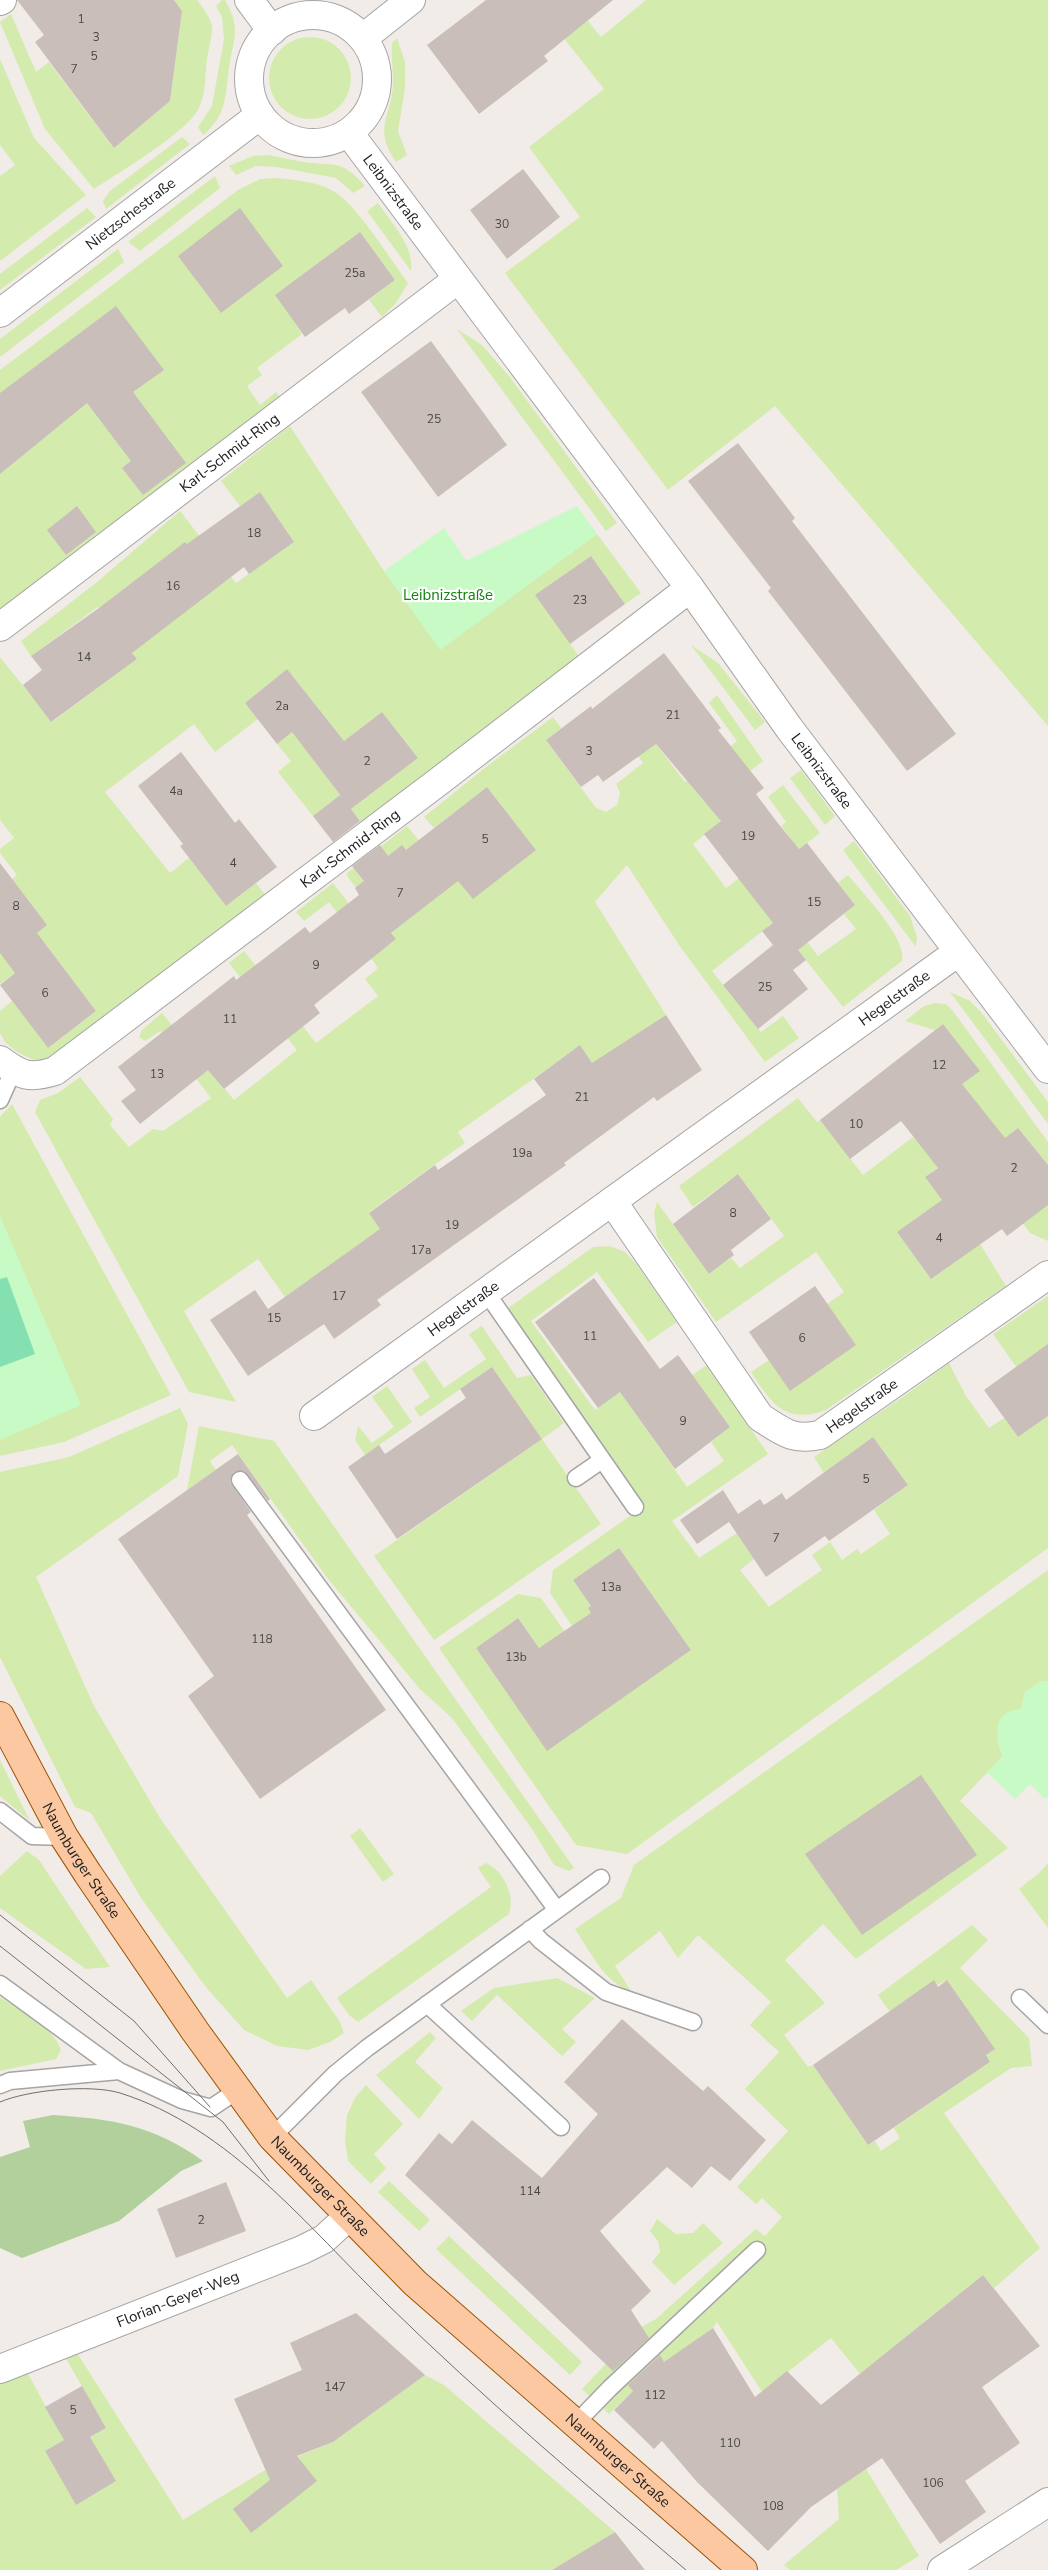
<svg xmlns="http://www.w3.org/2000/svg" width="1048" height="2570" viewBox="0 0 1048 2570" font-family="'Nunito Sans',sans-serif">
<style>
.grass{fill:#d4ebae}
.forest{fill:#b2d09c}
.park{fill:#c8fac5}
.pitch{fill:#85e0b1}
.building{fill:#c9beba}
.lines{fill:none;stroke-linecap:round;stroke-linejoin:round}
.service-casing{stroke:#a5a5a5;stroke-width:19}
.minor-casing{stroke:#a5a5a5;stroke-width:30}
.tertiary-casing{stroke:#a5a5a5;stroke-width:30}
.primary-casing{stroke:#9d5400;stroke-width:30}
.service{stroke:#fff;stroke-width:16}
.minor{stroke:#fff;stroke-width:28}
.tertiary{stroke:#fff;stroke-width:28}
.primary{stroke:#fcc8a1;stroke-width:28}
.tram{stroke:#6f6f6f;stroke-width:1}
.labels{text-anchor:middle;stroke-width:4.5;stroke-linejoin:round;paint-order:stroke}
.number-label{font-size:12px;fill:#4b4847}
.street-label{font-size:15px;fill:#212121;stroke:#fff}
.park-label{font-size:15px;fill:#12820b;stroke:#fff}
</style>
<rect width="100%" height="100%" fill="#f1ece7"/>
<path class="grass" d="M174 0H197C219 29 212 27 207 59 205 76 206 92 199 108 188 132 118 173 94 189L45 129 0 22 11 14 36 72 49 62 114 148 170 101 182 11Z
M222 0H225C242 29 233 38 229 68 225 95 227 116 203 135L198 127 212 106 224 39 222 17 216 6Z
M571 0 601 37 646 0H1048V726L775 406 668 490 505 273 580 217 529 147 604 89 535 2Z
M269 78a41 41 0 1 1 82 0a41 41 0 1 1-82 0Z
M397 38 405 62V88L398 131 407 155 396 162C372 126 392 117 393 83 393 69 391 56 392 43Z
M0 59 34 138 86 195 0 261V176L15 165 0 145Z
M182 137 190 144 106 209 103 201 110 191Z
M268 155C280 157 291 160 303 162 334 166 342 159 365 186L353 193 336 178 277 167 256 166 236 175 229 166 253 156Z
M215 176 220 188 140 251 128 242Z
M275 178C295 180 320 181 338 194 359 209 391 260 408 283L396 303 382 317 369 300 395 280 360 233 291 317 302 334 257 368 262 375 247 386 260 405 276 392 280 397 0 610V370L238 190 260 179Z
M378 203C392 224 414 245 411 271L367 211Z
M87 208 96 217 0 290V274Z
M118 249 124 262 0 357V339Z
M457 329 482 345 509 376 617 523 606 531Z
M290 426 384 571 440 649 597 534 641 593 625 604 591 556 536 595 580 658 361 822 351 809 418 758 382 712 316 763 340 795 313 816 278 772 291 761 277 744 319 710 287 669 245 703 258 719 215 752 194 724 105 792 170 873 189 858 226 906 256 883 267 897 50 1058 34 1060 17 1052 5 1042 0 1033V1011L12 1001 48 1048 96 1011 48 948 0 984V953L4 958 12 879 17 875 0 853V849L14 838 0 820V657L52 722 137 659 98 607 31 656 21 641 97 582 180 511 236 583 294 542 260 492 240 506 221 481Z
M691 645 718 663 765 722 755 730Z
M717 695 763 761 708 804 721 821 693 844 726 888 791 839 781 826 786 822 768 797 783 785 820 833 750 887 777 903 818 956 856 929 844 914 855 905 838 883 848 875C864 895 907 938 902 961L843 1007 775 921 712 971 761 1032 783 1016 799 1038 765 1062 679 945 627 865 595 902 666 1015 593 1064 580 1046 458 1132 465 1143 369 1212 381 1229 285 1297 258 1259 184 1311 236 1402 189 1392 35 1112 40 1100 58 1093 80 1077 113 1119 110 1125 129 1147 153 1129 163 1131 211 1098 160 1031 145 1041 139 1037 142 1030 162 1013 234 1100 297 1050 229 963 244 951 316 1043 378 996 365 979 378 968 329 902 304 921 296 912 333 883 384 949 396 939 391 933 440 895 380 869 356 888 346 874 407 826 444 871 536 850 487 787 434 828 424 817 486 767 553 717 561 728 546 740 596 808 606 812 617 805 620 793 616 784 643 763 630 745 642 726 685 782 737 741 709 703Z
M801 770 835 816 825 825 790 778Z
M854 841 910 916 917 937 916 947 843 850Z
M950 992 970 1001 981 1012 1048 1102V1124Z
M935 1003 946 1004 953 1011 1048 1142V1165L1018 1128 975 1162 946 1161 925 1177 937 1193 957 1199 897 1232 931 1279 980 1244 1006 1286 826 1410C785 1425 771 1403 751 1372L769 1360 856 1345 827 1304 844 1292 816 1252 716 1322 657 1237 654 1213 657 1202 709 1274 731 1258 740 1268 784 1236 738 1174 693 1207 679 1186 798 1098 817 1122 820 1120 863 1175 913 1137 916 1140 928 1131 962 1084 979 1070 943 1024 935 1030 905 1021 924 1006Z
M12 1104 171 1395 64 1442 0 1456V1117Z
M1007 1203 1048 1205V1241L1030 1233Z
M610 1246 625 1252 637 1265 677 1322 648 1342 597 1272 531 1321 595 1410 642 1376 623 1396 687 1487 724 1461 711 1442 730 1427 692 1375 707 1365 768 1454 672 1521 699 1558 737 1533 754 1559 740 1570 769 1607 822 1570 812 1555 830 1542 842 1560 857 1549 861 1554 890 1534 874 1510 908 1485 873 1437 824 1473 814 1457 907 1394 949 1363 966 1396 989 1428 1004 1418 1018 1437 1048 1416V1548L627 1854 576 1845 439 1648 518 1594 541 1598 577 1649 556 1664 543 1645 539 1648 518 1618 476 1648 547 1750 691 1650 619 1548 573 1580 591 1606 604 1631 584 1644 550 1593 553 1570 644 1506 507 1309 593 1247Z
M1048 1296V1412L993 1334Z
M482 1326 517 1378 531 1375 564 1423 542 1439 601 1524 434 1640 374 1556 542 1439 492 1367 420 1417 414 1408 430 1397 412 1369 425 1360 444 1388 486 1359 469 1334Z
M387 1386 412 1422 365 1455 355 1440 358 1426 372 1443 394 1427 372 1397Z
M180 1408 188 1424 178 1476 36 1577 94 1706 160 1818 287 1998 311 1980 340 2022 344 2033 330 2042 308 2050 277 2046 244 2030 205 1986 141 1898 91 1813 75 1807 0 1657V1472L69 1457Z
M199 1426 274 1441 574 1868 569 1871 554 1865 532 1829 452 1718 420 1689 328 1579 232 1445 210 1461 216 1470 187 1490Z
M1048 1570V1682L1042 1681 1025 1692 1021 1709 997 1740 1003 1756 960 1801 1008 1848 856 1959 823 1924 785 1960 825 2003 784 2035 808 2067 813 2065 868 2145 875 2141 881 2151 900 2138 894 2128 990 2062 952 2006 961 2000 947 1980 890 2012 878 1995 972 1925 988 1940 960 1968 1029 2038 1032 2066 1011 2068 944 2113 1040 2248 994 2288 983 2275 860 2374 831 2338 762 2392 717 2322 713 2328 655 2369 609 2414 582 2389 641 2327 656 2319 756 2229 765 2236 782 2217 762 2198 756 2204 737 2187 788 2131 745 2089 779 2052 750 2025 771 2002 698 1935 678 1958 660 1931 615 1966 631 1991C603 1982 591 1952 575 1929L621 1898 634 1865Z
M0 1760 30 1821 0 1796Z
M360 1828 394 1874 383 1882 350 1836Z
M27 1851 39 1860 110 1967 86 1969 0 1908V1876Z
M486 1863C504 1871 515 1895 509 1914L358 2022 349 2015 337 1998 491 1887 478 1868Z
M1048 1863V1928L1019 1889 1039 1873Z
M557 1978 595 1998 562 2029 576 2042 562 2056 497 1995 472 2021 461 2011 494 1988Z
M0 1997C20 2011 53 2026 61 2050L56 2059 0 2071Z
M430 2032 436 2038 415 2062 443 2088 419 2119 376 2075Z
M366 2085 403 2124 374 2154 386 2168 371 2184 348 2161 345 2140 347 2115 355 2098Z
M389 2181 430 2220 419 2231 378 2192Z
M657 2219 676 2234 693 2233 703 2223 723 2243 674 2285 652 2262 660 2252 658 2241 650 2231Z
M449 2236 582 2362 570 2375 436 2249Z
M77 2353 183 2520 265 2470 333 2442 425 2375 444 2385 615 2532 552 2570H0V2383L27 2372 64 2440 45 2451 76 2504 90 2437 106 2428 65 2357Z
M866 2469 919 2556 896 2570H790L784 2565 839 2519 837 2489Z"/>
<path class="forest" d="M53 2115C113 2119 153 2125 203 2161L181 2171 119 2221 22 2258 0 2248V2157L30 2147 23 2121Z"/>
<path class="park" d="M577 506 597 534 440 650 384 571 444 528 466 561Z
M0 1216 81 1405 0 1440Z
M1042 1681 1048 1682V1796L1045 1799 1030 1784 1015 1799 987 1772 1003 1756C995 1734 991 1712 1021 1709L1025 1692Z"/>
<path class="pitch" d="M7 1277 35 1354 0 1367V1279Z"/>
<path class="building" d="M17 0H174L182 11 170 101 114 148 35 42 44 35Z
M486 0H613L544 56 548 61 479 114 427 45Z
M523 169 560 217 507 259 470 210Z
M240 208 283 266 221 313 178 256Z
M360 232 395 280 349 314 345 308 305 337 275 295Z
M116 306 164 370 133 392 186 463 143 495 122 468 131 461 87 403 0 474V393Z
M431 341 507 445 438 497 361 392Z
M738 443 795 518 792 521 956 734 907 771 768 591 771 588 688 481Z
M260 492 294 542 249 574 244 567 132 653 137 659 51 722 23 685 42 670 31 656 99 608 185 542 187 544Z
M77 506 96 532 66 555 47 530Z
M591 556 625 604 570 644 535 595Z
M664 653 721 728 718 730 764 788 756 794 777 822 799 849 807 843 855 905 798 950 806 960 793 970 808 989 758 1029 723 985 773 945 762 931 773 923 704 834 721 821 656 744 603 782 598 775 581 787 546 740 591 706 592 709Z
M287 669 344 741 382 712 418 758 351 809 360 821 333 842 313 816 340 795 344 800 292 732 277 744 245 703Z
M181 752 235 823 239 819 277 867 226 906 180 846 183 844 138 786Z
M487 787 536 850 473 899 458 881 391 933 396 939 314 1005 320 1013 224 1089 208 1070 140 1124 121 1101 136 1090 118 1067 234 976 236 980 305 927 310 933 359 895 355 888 364 881 352 866 380 845 388 856 402 845 406 850Z
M0 863 47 925 37 933 96 1011 48 1048 0 985 15 973 0 953Z
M666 1015 702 1070 657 1101 654 1097 564 1163 566 1165 377 1300 381 1305 334 1339 324 1324 248 1376 210 1320 255 1290 268 1309 380 1229 369 1213 435 1165 438 1170 546 1095 534 1079 580 1045 592 1063Z
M943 1024 980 1071 962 1084 1005 1138 1018 1128 1048 1165V1205L1007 1236 1002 1229 931 1279 897 1232 942 1200 925 1177 938 1168 901 1121 850 1159 820 1120Z
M738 1174 771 1219 731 1250 734 1255 709 1274 673 1224Z
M594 1278 660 1369 678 1355 730 1427 675 1469 620 1392 598 1408 535 1322Z
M815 1286 856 1345 790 1391 749 1332Z
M1048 1344V1416L1018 1437 984 1390Z
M492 1367 542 1439 397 1539 348 1467 379 1445 385 1454 466 1398 460 1389Z
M873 1437 908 1485 829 1541 825 1536 766 1577 729 1522 697 1544 680 1520 723 1490 738 1514 760 1499 764 1505 782 1493 786 1500Z
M238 1454 270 1499 268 1501 244 1471 234 1472 230 1482 251 1512 247 1515 386 1710 260 1799 188 1696 214 1676 118 1539Z
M619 1548 691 1650 547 1751 476 1648 518 1618 539 1648 591 1613 588 1608 591 1606 573 1580Z
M921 1775 977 1855 862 1935 805 1854Z
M934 1980 938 1987 947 1980 995 2049 986 2055 990 2062 868 2145 813 2065Z
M622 2019 703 2091 708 2086 766 2140 730 2181 711 2166 692 2188 667 2167 600 2231 651 2291 631 2310 649 2338 613 2371 405 2175 439 2133 452 2144 472 2120 542 2178 598 2114 564 2082Z
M226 2182 246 2231 176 2258 157 2209Z
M983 2275 1040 2346 982 2387 1020 2443 965 2481 986 2512 940 2544 882 2458 811 2507 768 2551 697 2482 662 2441 654 2449 614 2410 633 2391 628 2385 660 2355 664 2362 713 2328 755 2397 787 2371 821 2405Z
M356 2313 425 2375 333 2442 297 2456 317 2481 251 2533 233 2509 270 2480 234 2399 302 2370 290 2343Z
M82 2386 106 2428 90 2437 116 2481 76 2505 45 2451 64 2440 45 2407Z
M615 2532 645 2570H552Z"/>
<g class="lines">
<g class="service-casing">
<path id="service" d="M0 1100 13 1071
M486 1292 635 1507
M576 1478 602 1460
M240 1480 557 1910
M0 1811 32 1836 64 1837
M530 1929 541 1941 606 1992 693 2022
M0 1984 119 2071 182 2100 211 2108 238 2090
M1020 1998 1048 2025
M427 2004 561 2127
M0 2085 10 2081 119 2071
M272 2137 335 2074 367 2048 601 1878
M576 2423 610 2388 757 2250"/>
</g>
<g class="minor-casing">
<g id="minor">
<path d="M249 0 272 31"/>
<path d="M0 1 2 0"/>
<circle cx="313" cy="79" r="64"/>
<path d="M363 38 411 0"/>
<path id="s1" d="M349 133 690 588 789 728 1048 1069"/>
<path id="s2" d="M0 313 260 115"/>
<path id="s3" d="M0 627 458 279"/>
<path id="s4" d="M0 1060C21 1076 30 1079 55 1071L438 782 690 588"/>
<path id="s5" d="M612 1201 760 1417C783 1432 793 1441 820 1435L1048 1275"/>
<path id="s6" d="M314 1416 958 952"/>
<path id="s7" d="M0 2369 302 2250 324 2239 349 2216"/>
</g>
</g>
<g class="tertiary-casing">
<path id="tertiary" d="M942 2570 1048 2502"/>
</g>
<g class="primary-casing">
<g id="primary">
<path id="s8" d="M0 1716 64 1837 88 1874 195 2031 272 2137 415 2283 743 2570"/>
</g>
</g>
<use href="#service" class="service"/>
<use href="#minor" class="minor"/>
<use href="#tertiary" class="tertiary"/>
<use href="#primary" class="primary"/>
<path class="tram" d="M0 1915 134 2021 210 2107
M0 1946 223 2122 269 2181
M0 2102C28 2090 90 2084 120 2093 229 2127 309 2228 387 2304 482 2397 585 2484 686 2570"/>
</g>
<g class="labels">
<g class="number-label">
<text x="81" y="23">1</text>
<text x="96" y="41">3</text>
<text x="94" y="60">5</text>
<text x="74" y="73">7</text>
<text x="502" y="228">30</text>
<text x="355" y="277">25a</text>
<text x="434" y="423">25</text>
<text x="254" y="537">18</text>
<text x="173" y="590">16</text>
<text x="580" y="604">23</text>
<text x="84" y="661">14</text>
<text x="282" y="710">2a</text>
<text x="673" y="719">21</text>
<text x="589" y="755">3</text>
<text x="367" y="765">2</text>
<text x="176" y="795">4a</text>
<text x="748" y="840">19</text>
<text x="485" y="843">5</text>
<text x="233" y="867">4</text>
<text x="400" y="897">7</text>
<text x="814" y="906">15</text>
<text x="16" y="910">8</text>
<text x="316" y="969">9</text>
<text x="765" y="991">25</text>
<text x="45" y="997">6</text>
<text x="230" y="1023">11</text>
<text x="939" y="1069">12</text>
<text x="157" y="1078">13</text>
<text x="582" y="1101">21</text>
<text x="856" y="1128">10</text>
<text x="522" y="1157">19a</text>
<text x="1014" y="1172">2</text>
<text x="733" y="1217">8</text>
<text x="452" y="1229">19</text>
<text x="939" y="1242">4</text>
<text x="421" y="1254">17a</text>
<text x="339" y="1300">17</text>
<text x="274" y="1322">15</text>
<text x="590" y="1340">11</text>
<text x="802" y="1342">6</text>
<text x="683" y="1425">9</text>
<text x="866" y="1483">5</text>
<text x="776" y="1542">7</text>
<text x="611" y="1591">13a</text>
<text x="262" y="1643">118</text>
<text x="516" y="1661">13b</text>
<text x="530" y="2195">114</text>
<text x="201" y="2224">2</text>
<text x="335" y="2391">147</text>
<text x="655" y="2399">112</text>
<text x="73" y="2414">5</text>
<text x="730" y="2447">110</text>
<text x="933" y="2487">106</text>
<text x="773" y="2510">108</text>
</g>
<g class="street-label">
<text dy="5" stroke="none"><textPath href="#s1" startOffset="74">Leibnizstraße</textPath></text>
<text dy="5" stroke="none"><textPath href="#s2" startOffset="164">Nietzschestraße</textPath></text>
<text dy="5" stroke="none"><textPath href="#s3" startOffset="288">Karl-Schmid-Ring</textPath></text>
<text dy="5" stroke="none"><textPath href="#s1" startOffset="794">Leibnizstraße</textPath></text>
<text dy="5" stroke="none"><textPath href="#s4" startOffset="429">Karl-Schmid-Ring</textPath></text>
<text dy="5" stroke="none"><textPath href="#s6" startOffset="715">Hegelstraße</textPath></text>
<text dy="5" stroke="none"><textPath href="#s6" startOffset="184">Hegelstraße</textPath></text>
<text dy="5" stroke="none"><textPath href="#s5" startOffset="378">Hegelstraße</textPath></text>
<text dy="5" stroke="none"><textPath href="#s8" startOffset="166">Naumburger Straße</textPath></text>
<text dy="5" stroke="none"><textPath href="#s8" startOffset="571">Naumburger Straße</textPath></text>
<text dy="5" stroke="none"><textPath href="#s7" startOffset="191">Florian-Geyer-Weg</textPath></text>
<text dy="5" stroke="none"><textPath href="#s8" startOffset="976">Naumburger Straße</textPath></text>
</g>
<g class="park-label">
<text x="448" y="600">Leibnizstraße</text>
</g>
</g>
</svg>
